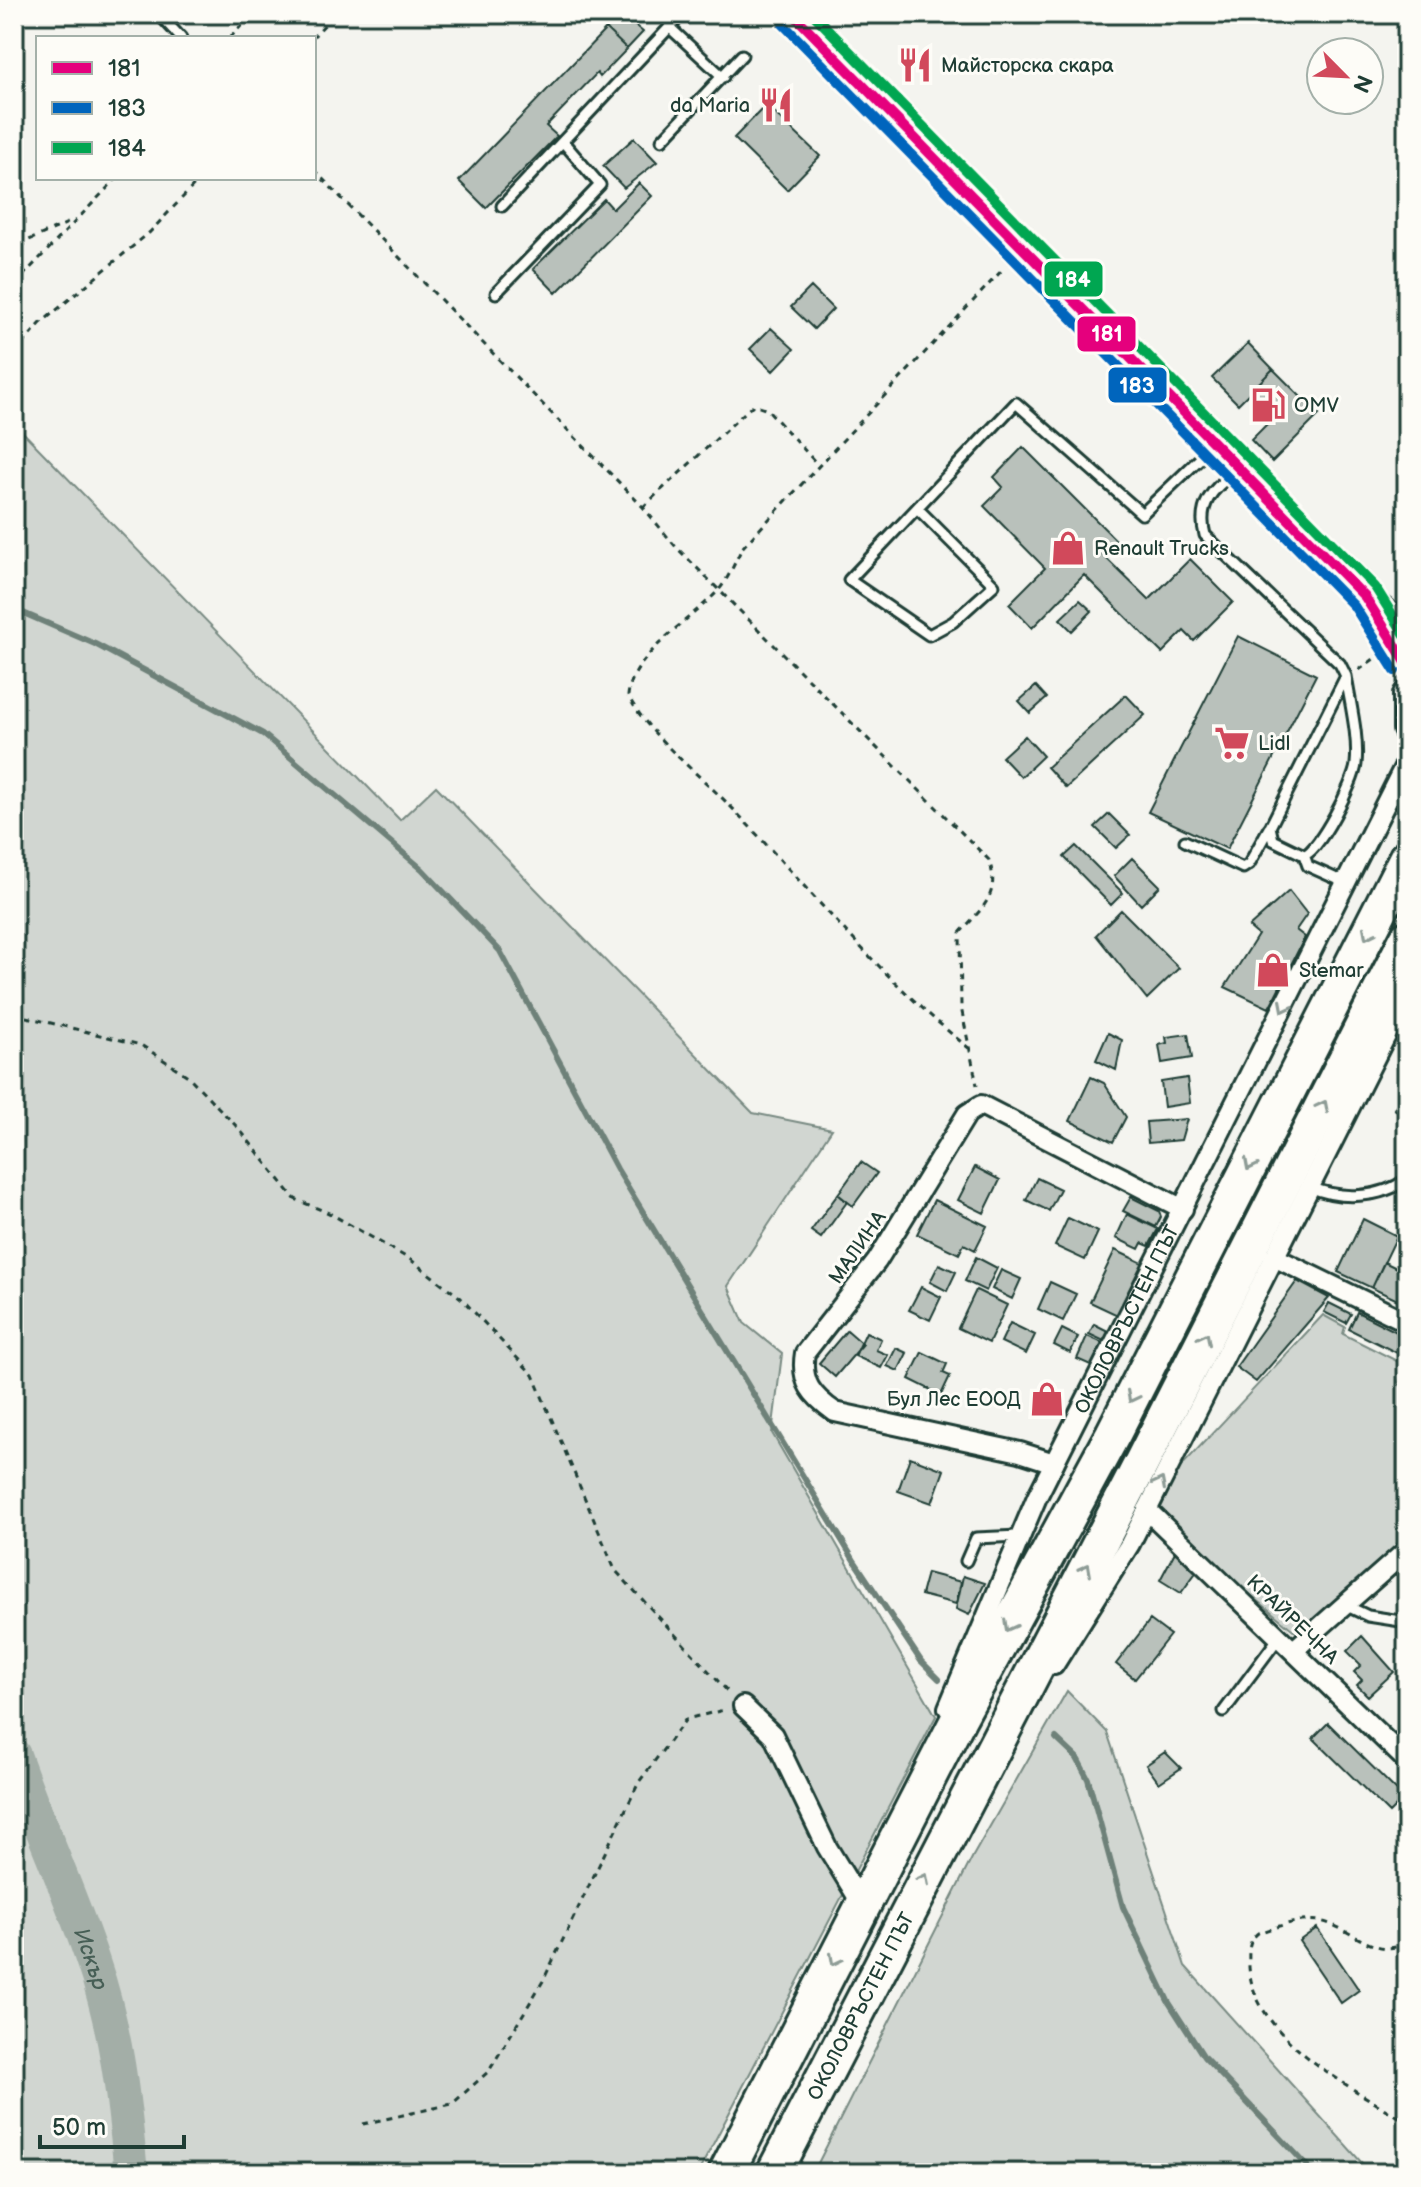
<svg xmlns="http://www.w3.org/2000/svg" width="1421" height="2187" viewBox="0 0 1421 2187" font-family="'Balsamiq Sans',sans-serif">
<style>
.green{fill:#d1d6d1;stroke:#788a82;stroke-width:2}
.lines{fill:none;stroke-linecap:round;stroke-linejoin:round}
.stream{stroke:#6e8179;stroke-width:6}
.river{stroke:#a3aea7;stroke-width:34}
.building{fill:#b9c1bb;stroke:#1f3d34;stroke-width:2}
.lane-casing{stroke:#1f3d34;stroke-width:15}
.street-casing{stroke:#1f3d34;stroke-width:24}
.secondary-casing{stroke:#1f3d34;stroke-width:32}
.highway-casing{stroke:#1f3d34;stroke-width:40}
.path{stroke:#1f3d34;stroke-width:3;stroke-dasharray:6 6;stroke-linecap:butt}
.lane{stroke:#fdfcf7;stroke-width:9}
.street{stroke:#fdfcf7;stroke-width:18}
.secondary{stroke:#fdfcf7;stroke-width:26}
.highway{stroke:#fdfcf7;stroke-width:34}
.bus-1-casing{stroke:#fdfcf7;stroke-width:16}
.bus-2-casing{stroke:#fdfcf7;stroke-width:16}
.bus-3-casing{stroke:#fdfcf7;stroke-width:16}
.bus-1{stroke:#e5007d;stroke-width:10}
.bus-2{stroke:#0065bd;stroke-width:10}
.bus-3{stroke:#00a651;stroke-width:10}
.oneway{stroke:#8e9c96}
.labels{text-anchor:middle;stroke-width:6;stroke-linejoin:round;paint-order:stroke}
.poi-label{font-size:20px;fill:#1f3d34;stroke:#fdfcf7;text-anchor:start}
.street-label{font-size:20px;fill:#1f3d34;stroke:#fdfcf7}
.water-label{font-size:22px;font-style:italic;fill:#475f56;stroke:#fdfcf7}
.line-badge{stroke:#fdfcf7;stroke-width:3}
.badge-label{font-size:22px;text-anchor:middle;font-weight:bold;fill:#fff}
</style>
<rect width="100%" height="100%" fill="#f4f4ef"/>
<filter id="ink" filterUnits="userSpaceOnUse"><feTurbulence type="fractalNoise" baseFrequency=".0125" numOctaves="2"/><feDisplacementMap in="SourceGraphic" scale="16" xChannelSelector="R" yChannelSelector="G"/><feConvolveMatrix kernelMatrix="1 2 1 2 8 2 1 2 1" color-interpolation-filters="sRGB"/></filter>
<g filter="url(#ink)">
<path class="green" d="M14 423 400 820 436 786 753 1113 832 1129 728 1286 744 1323 782 1354 772 1433 936 1716 698 2173H14Z
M1323 1315 1345 1327 1343 1334 1403 1364 1399 1384 1407 1392V1540L1306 1632 1298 1634 1157 1517 1176 1472Z
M1067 1691 1107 1732 1185 1966 1371 2173H813L973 1856Z"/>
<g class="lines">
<path class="stream" d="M14 609 95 644 263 734 422 869 500 951 617 1169 855 1562 921 1661 939 1679
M1056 1738 1077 1758 1088 1779 1123 1907 1168 2001 1204 2057 1314 2173"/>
<path class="river" id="s1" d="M14 1755C38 1825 70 1892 93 1962 117 2030 124 2102 131 2173"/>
</g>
<path class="building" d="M621 14 643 32 627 49 606 29Z
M606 29 627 49 600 77 597 73 546 126 557 136 486 208 459 181Z
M766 105 820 156 787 190 734 138Z
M634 138 657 162 624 188 603 166Z
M639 183 652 196 556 293 533 269 604 199 613 209Z
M811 287 833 309 814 329 791 307Z
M771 328 794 349 773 371 750 349Z
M1248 343 1273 369 1238 404 1212 378Z
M1273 369 1319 415 1272 462 1251 440 1274 417 1250 392Z
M1023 447 1117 541 1103 555 1149 600 1190 559 1233 602 1194 641 1184 631 1162 653 1084 575 1032 628 1009 604 1045 568 984 506 1003 487 994 477Z
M1080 600 1092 611 1072 631 1060 619Z
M1238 636 1316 675 1227 849 1148 812Z
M1036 686 1047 698 1030 713 1019 701Z
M1126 695 1145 715 1066 788 1047 767Z
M1025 736 1043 756 1021 777 1002 757Z
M1109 814 1130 835 1116 848 1095 827Z
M1076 846 1123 893 1111 905 1064 857Z
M1132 858 1160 886 1141 905 1114 876Z
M1289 891 1307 914 1296 930 1305 937 1269 1008 1225 987 1258 935 1249 927Z
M1121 910 1179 968 1147 999 1096 935Z
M1108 1033 1122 1040 1116 1070 1096 1060Z
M1188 1034 1192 1058 1162 1063 1159 1045 1167 1043 1166 1037Z
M1091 1077 1104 1083 1126 1117 1113 1142 1070 1121Z
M1187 1078 1190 1103 1164 1107 1161 1082Z
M1407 1087V1117L1394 1109Z
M1187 1119 1181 1140 1148 1143 1146 1122Z
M861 1162 877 1173 853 1206 838 1194Z
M975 1167 1000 1180 984 1213 958 1200Z
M1037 1178 1060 1189 1049 1211 1026 1200Z
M838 1194 847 1202 821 1238 811 1231Z
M1131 1197 1159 1211 1161 1217 1156 1227 1123 1211Z
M934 1200 987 1226 975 1250 964 1244 959 1254 917 1234Z
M1127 1214 1158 1229 1149 1246 1142 1243 1139 1249 1116 1238Z
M1068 1218 1098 1232 1085 1260 1055 1246Z
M1363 1219 1397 1236 1372 1288 1338 1272Z
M1115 1250 1151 1267 1126 1319 1090 1302Z
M976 1257 997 1268 986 1291 965 1281Z
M1384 1262 1407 1273V1299L1404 1303 1372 1288Z
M939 1264 956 1272 947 1291 930 1282Z
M1001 1270 1021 1279 1012 1299 992 1289Z
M1297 1281 1329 1298 1256 1382 1236 1367Z
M1050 1282 1076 1294 1063 1321 1038 1309Z
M921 1287 941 1297 930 1320 909 1310Z
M976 1290 1007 1305 989 1343 958 1328Z
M1329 1303 1351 1314 1346 1323 1324 1312Z
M1357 1312 1407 1337V1358L1349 1329Z
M1010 1323 1035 1335 1026 1354 1001 1342Z
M1094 1324 1110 1332 1106 1342 1089 1334Z
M1062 1329 1078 1337 1070 1353 1054 1345Z
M847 1330 863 1344 835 1377 819 1363Z
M866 1332 881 1339 876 1350 888 1355 881 1368 855 1356Z
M1087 1336 1105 1344 1095 1367 1077 1359Z
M896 1348 907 1353 898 1371 887 1366Z
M922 1352 947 1364 943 1373 950 1376 941 1395 909 1379Z
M910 1457 944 1470 932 1503 898 1491Z
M1177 1548 1197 1571 1181 1593 1160 1580Z
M927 1573 961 1582 956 1604 921 1595Z
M963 1576 985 1583 969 1615 956 1609Z
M1150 1620 1170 1635 1135 1679 1116 1664Z
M1362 1636 1394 1672 1368 1696 1357 1685 1362 1680 1354 1672 1361 1665 1347 1651Z
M1328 1723 1404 1798 1389 1813 1313 1738Z
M1165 1752 1181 1768 1159 1783 1146 1765Z
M1317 1928 1359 1990 1341 2003 1299 1941Z"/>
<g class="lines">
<g class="lane-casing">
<path id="lane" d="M159 14 181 38
M669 27 723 77
M662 140 742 55
M502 206 682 14
M496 293 600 185 564 143
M1235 472C1212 489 1197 505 1205 535L1340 664 1346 676 1270 827 1273 840 1304 855C1318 853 1355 781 1356 764 1359 737 1350 703 1346 676
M917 508 994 585 953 622 929 635 849 580 1016 403 1142 514 1211 448
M1185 841 1243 868 1249 864 1269 828
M1304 855 1308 866 1337 879 1348 877
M1310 1187C1340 1200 1380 1199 1407 1179
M966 1561 976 1538 1019 1536
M1345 1605 1368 1616 1407 1622
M1224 1711 1280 1636"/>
</g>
<g class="street-casing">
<g id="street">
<path d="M1274 1257 1407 1322"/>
<path d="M1054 1463 1020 1452 835 1412C812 1396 800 1382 805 1353L877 1261 967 1114 981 1105 1183 1209"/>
<path d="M1147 1510 1407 1761"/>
<path d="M1294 1650 1407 1550"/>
<path d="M1054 1665 1130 1544 1407 994"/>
<path d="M743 1706 773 1735 827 1847 863 1906"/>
<path id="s2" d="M948 1708 1037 1497 1407 761"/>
</g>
</g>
<g class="secondary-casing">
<path id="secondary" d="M793 14 1164 396 1365 597 1407 630
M1381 619 1407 664
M1407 695V729"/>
</g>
<g class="highway-casing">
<g id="highway">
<path d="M726 2173 959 1718 1113 1434 1407 857"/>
<path id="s3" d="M774 2173 1142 1462 1407 939"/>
</g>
</g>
<path class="path" d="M230 38 252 14
M312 38 335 14
M314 170 643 507 676 547 989 860C1001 896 982 907 960 933L961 1007 977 1085
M14 258 27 241 70 222
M14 285 117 178
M14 353 41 323 150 232 201 178
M643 507 753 405 768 410 819 466
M1359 670 1378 656
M14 1014 141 1045 188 1076 240 1130 295 1199 331 1214 411 1260 461 1298 533 1375 615 1570 731 1695
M970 1049C883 980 811 891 735 811 699 773 654 742 628 696 631 656 691 619 717 592 728 580 735 562 742 548L1005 267
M1407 1943C1374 1960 1350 1926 1319 1921 1300 1918 1276 1927 1258 1933 1247 1942 1249 1953 1249 1967 1254 2040 1353 2087 1407 2123
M363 2124 452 2104 489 2071 543 1981 639 1782 686 1719 724 1710"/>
<use href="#lane" class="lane"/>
<use href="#street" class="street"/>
<use href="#secondary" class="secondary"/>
<use href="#highway" class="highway"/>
<g class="bus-1-casing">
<path id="bus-1" d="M793 14 1365 597 1407 664"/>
</g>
<g class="bus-2-casing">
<path id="bus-2" d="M783 24 1354 606 1395 671"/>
</g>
<g class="bus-3-casing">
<path id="bus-3" d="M813 14 1375 587 1407 638"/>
</g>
<use href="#bus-1" class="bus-1"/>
<use href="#bus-2" class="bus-2"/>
<use href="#bus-3" class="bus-3"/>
</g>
<defs><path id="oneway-chevron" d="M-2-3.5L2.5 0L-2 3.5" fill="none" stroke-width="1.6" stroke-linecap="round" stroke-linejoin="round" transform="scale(2)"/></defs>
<g class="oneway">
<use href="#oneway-chevron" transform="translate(1368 934) rotate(117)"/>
<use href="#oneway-chevron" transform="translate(1285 1007) rotate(117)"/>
<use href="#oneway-chevron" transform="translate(1323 1106) rotate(-63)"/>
<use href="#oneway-chevron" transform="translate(1250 1165) rotate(117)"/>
<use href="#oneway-chevron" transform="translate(1205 1338) rotate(-63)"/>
<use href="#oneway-chevron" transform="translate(1132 1397) rotate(117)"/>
<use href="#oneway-chevron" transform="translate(1160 1483) rotate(-63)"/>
<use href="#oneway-chevron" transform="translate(1086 1569) rotate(-62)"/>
<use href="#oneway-chevron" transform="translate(1009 1626) rotate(118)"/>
<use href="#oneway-chevron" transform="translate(924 1879) rotate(-63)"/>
<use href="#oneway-chevron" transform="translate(835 1960) rotate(117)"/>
</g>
</g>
<defs>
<g id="restaurant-bare" transform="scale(2.76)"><path d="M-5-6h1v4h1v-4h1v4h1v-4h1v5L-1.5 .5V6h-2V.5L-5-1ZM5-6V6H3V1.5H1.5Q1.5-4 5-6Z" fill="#d1495b" stroke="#fdfcf7" stroke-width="2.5" paint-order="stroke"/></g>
<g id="fuel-bare" transform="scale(2.76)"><path d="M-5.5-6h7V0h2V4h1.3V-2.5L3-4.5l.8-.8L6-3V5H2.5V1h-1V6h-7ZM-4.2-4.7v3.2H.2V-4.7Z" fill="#d1495b" stroke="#fdfcf7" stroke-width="2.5" paint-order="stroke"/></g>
<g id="shop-bare" transform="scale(2.76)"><path d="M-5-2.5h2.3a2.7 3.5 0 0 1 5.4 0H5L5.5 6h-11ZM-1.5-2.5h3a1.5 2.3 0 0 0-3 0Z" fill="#d1495b" stroke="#fdfcf7" stroke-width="2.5" paint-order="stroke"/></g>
<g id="supermarket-bare" transform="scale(2.76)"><path d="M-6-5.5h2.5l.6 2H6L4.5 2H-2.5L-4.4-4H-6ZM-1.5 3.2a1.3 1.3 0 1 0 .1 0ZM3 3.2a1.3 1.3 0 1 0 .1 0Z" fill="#d1495b" stroke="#fdfcf7" stroke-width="2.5" paint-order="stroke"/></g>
</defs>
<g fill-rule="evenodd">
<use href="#restaurant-bare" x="915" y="65"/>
<use href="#restaurant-bare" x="776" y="105"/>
<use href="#fuel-bare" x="1268" y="405"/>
<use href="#shop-bare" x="1068" y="548"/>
<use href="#supermarket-bare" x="1232" y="743"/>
<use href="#shop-bare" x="1273" y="970"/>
<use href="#shop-bare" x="1047" y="1399"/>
</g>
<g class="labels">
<g class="poi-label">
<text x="941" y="72">Майсторска скара</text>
<text x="750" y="112" text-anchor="end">da Maria</text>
<text x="1294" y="412">OMV</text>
<text x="1094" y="555">Renault Trucks</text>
<text x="1258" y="750">Lidl</text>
<text x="1299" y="977">Stemar</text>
<text x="1021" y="1406" text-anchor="end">Бул Лес ЕООД</text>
</g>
<g class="street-label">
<text transform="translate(857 1247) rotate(-55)" y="7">МАЛИНА</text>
<text dy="7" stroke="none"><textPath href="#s2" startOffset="428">ОКОЛОВРЪСТЕН ПЪТ</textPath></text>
<text transform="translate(1293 1619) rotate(44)" y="7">КРАЙРЕЧНА</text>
<text dy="7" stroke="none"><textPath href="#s3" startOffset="188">ОКОЛОВРЪСТЕН ПЪТ</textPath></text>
</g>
<g class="water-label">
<text dy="8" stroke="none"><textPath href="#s1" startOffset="218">Искър</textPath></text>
</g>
</g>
<g class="line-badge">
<rect x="1043" y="260" width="61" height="38" rx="8" fill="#00a651"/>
<rect x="1076" y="315" width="61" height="38" rx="8" fill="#e5007d"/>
<rect x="1107" y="366" width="61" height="38" rx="8" fill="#0065bd"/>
</g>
<g class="badge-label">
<text x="1073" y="287">184</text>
<text x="1107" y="341">181</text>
<text x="1137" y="393">183</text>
</g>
<rect width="1421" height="2187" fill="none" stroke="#fdfcf7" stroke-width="48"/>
<rect x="24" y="24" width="1373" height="2139" fill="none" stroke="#1f3d34" stroke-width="3" filter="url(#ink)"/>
<rect x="36" y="36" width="280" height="144" fill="#fdfcf7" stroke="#a4b0a9" stroke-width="2"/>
<rect x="52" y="62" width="40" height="12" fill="#e5007d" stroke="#a4b0a9" stroke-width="2"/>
<text x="108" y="76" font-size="24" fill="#1f3d34">181</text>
<rect x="52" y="102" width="40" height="12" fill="#0065bd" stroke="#a4b0a9" stroke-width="2"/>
<text x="108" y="116" font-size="24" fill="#1f3d34">183</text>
<rect x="52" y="142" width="40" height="12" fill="#00a651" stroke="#a4b0a9" stroke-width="2"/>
<text x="108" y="156" font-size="24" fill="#1f3d34">184</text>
<g transform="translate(1345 76) rotate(114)"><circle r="38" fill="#fdfcf7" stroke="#a4b0a9" stroke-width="2"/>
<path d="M0-6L14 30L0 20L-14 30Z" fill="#d1495b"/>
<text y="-12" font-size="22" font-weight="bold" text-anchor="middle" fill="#1f3d34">N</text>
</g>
<path d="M40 2135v12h144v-12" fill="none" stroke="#1f3d34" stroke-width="4"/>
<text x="52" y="2135" font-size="24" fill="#1f3d34" stroke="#fdfcf7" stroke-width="6" paint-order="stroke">50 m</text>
</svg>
